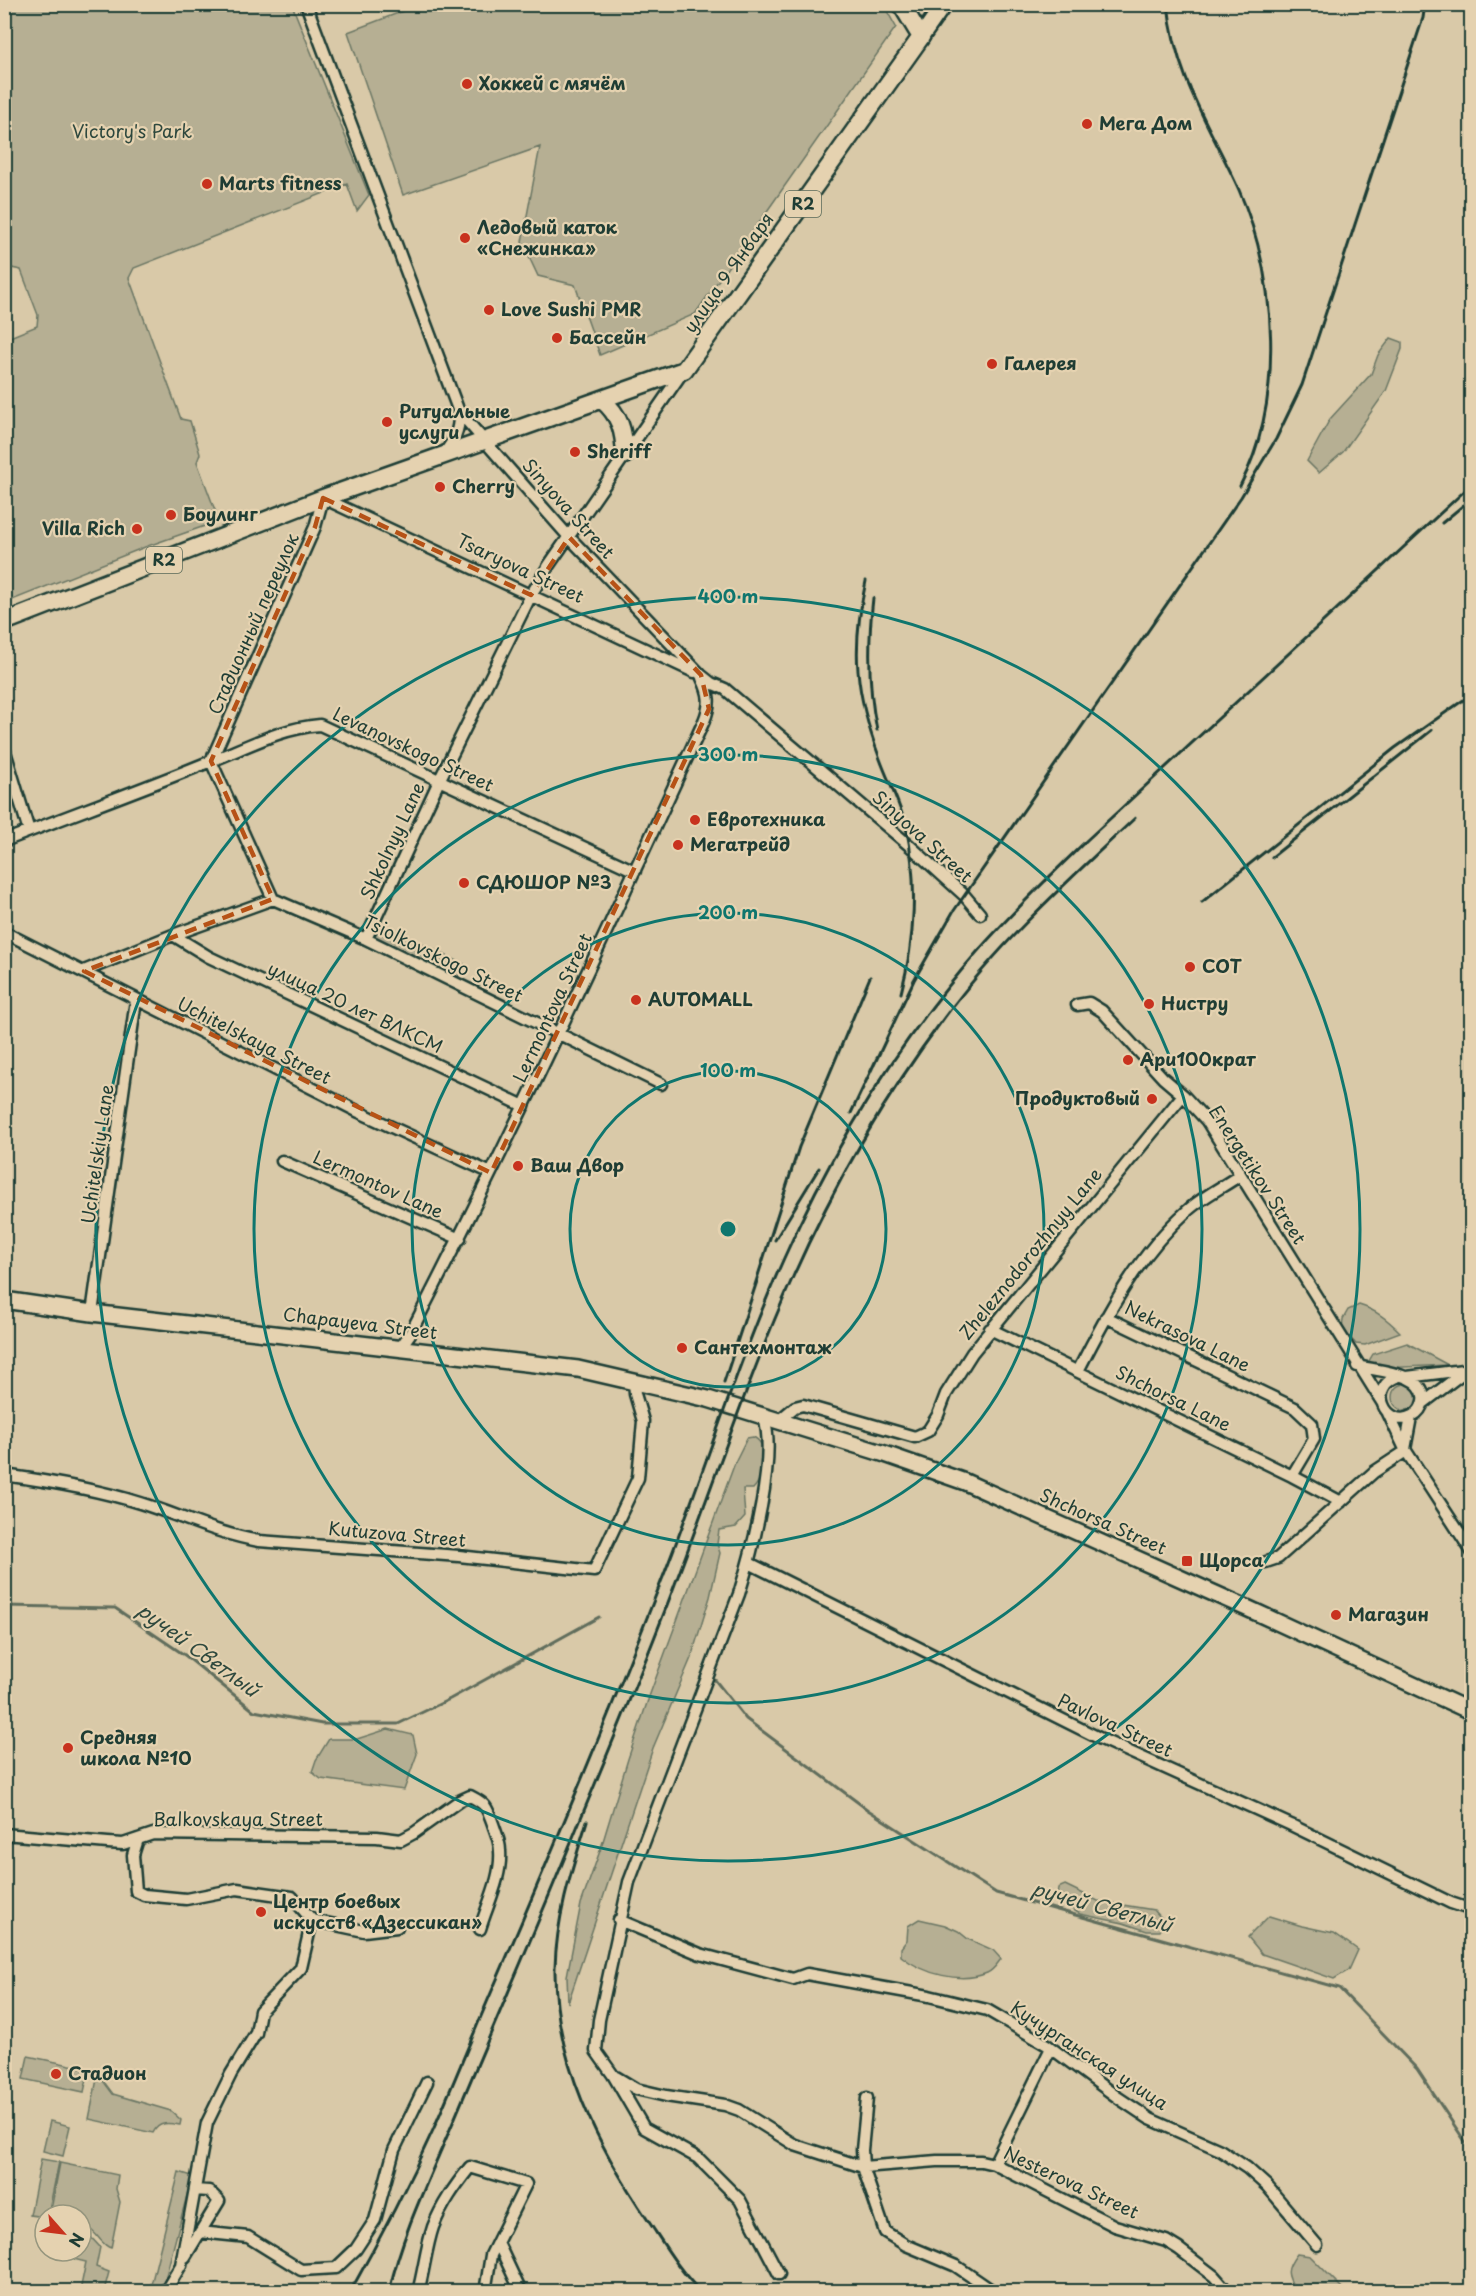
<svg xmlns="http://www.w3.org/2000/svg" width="1476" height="2296" viewBox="0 0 1476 2296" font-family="'Playpen Sans',sans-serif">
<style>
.green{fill:#b6af93;stroke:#6a7664;stroke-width:1.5}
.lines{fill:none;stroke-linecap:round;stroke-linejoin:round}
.stream{stroke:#606d5c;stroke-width:3}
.street-casing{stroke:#1f3d34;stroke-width:15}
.secondary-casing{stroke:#1f3d34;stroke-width:20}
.primary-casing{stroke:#1f3d34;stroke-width:21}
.street{stroke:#e5d2b0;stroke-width:10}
.secondary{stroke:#e5d2b0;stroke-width:15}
.primary{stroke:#e5d2b0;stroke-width:16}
.rail{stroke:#1f3d34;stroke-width:3}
.marked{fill:none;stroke:#b65216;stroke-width:4.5;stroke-dasharray:12 8;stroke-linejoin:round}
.ring{fill:none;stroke:#0f766e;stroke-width:3}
.poi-dot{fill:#c8321e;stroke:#e5d2b0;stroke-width:2}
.labels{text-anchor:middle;stroke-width:4.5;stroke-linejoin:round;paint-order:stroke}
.shield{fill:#e5d2b0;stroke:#5a6a59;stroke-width:1.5}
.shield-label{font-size:16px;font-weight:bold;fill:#1f3d34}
.poi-label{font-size:18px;font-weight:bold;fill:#1f3d34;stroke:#e5d2b0;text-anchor:start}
.park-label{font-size:18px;fill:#2e483e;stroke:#e5d2b0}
.street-label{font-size:18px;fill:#1f3d34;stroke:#e5d2b0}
.water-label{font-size:20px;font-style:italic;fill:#2f493e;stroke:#e5d2b0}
.centre{fill:#0f766e;stroke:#e5d2b0;stroke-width:3}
.ring-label{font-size:18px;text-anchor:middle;font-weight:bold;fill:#0f766e;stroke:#e5d2b0;stroke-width:4.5;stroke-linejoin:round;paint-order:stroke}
</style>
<rect width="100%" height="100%" fill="#d9c9a8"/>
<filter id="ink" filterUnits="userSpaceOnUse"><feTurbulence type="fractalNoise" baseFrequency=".0167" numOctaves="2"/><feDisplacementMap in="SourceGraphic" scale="12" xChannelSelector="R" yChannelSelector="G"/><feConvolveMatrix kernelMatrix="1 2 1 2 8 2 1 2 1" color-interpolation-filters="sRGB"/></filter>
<g filter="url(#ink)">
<path class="green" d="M422 4H883L896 27 695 314 600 355 575 285 538 276 522 242 540 147 403 195 348 32Z
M5 5H292L369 195 357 211 347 184 134 268 129 278 181 419 190 421 200 454 197 462 219 521 145 547 5 603V339L37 326 38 315 21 270 7 267 5 259Z
M1391 338 1402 342V349L1386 391 1343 452 1319 473 1307 461 1330 419 1371 374 1378 355Z
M377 923 464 964 456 982 368 942Z
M1359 1305C1376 1310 1388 1320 1400 1332L1365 1345 1356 1344 1342 1329 1343 1319 1348 1310Z
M1407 1343 1448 1365 1383 1368 1374 1367 1369 1361 1373 1354Z
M1392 1397a13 13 0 1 1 26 0a13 13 0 1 1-26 0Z
M753 1437C770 1444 764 1478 753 1489H743L745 1517 736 1527 719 1530 717 1544 720 1553 710 1597 691 1658 653 1748 568 2003 567 1976 581 1904 601 1848 628 1759 650 1694 736 1460 747 1438Z
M388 1729 413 1735 417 1754 404 1790 321 1779 312 1772 316 1760 329 1739H357Z
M1065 1885 1098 1901 1154 1910 1164 1921 1160 1931H1147L1123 1923 1080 1914 1065 1905 1057 1896 1058 1888Z
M1269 1916 1302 1926 1334 1933 1358 1950 1349 1970 1334 1979 1262 1954 1248 1937Z
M919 1919 945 1925 958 1931 968 1939 993 1950 1001 1959C997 1964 993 1971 987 1973 961 1984 923 1974 901 1956V1948L907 1940 908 1926Z
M28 2056 89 2069 84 2092 23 2079Z
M98 2074 113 2094 171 2111 181 2120 180 2125C169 2123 159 2121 153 2133L89 2119Z
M50 2121 70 2126 63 2156 43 2151Z
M41 2159 59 2162 48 2215H45V2217L30 2215Z
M60 2163 118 2175 116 2189 120 2202 111 2248C100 2245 98 2230 81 2225V2215H50Z
M179 2172 192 2176 163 2287 151 2285Z
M81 2231 86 2232 100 2247 96 2267 109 2272 104 2291H80L86 2262 65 2257 66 2251H81Z
M1297 2254 1310 2256 1345 2291H1296C1286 2274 1285 2270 1297 2254Z"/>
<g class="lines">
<path class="stream" d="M4 1606 115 1608 186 1656 254 1711 322 1724H398L450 1699 599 1617
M715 1680 746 1719 868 1810 996 1893 1339 1988 1417 2069 1472 2152"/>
<g class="street-casing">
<path id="street" d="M306 4 459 412 569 537 701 675 711 683 725 689 910 846 964 895 980 914
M443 455C454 441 460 430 459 412
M4 748 29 831
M211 761 315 527 323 498 694 672
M211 761 273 899
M4 841C73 814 143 789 211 761 247 747 281 728 320 725L635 871
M273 899 366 939 661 1084
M4 932 359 1112 491 1173
M173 935 209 957 524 1106
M366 939 439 781 531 595 549 565 684 370
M84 971 173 935 273 899
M1077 1005 1089 1003 1102 1011 1163 1078 1183 1095 1207 1121 1382 1402
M282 1161 460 1239
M92 1313 136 1000
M1106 1317 1295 1408 1312 1424 1314 1439 1292 1476
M990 1329 1292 1476 1341 1502
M400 1348 410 1334C514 1133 609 926 704 721 711 704 710 694 702 678
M1357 1366C1377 1371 1428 1373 1423 1401 1422 1407 1418 1413 1412 1416 1386 1430 1365 1385 1400 1376
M1078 1371C1107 1314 1138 1255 1187 1211 1202 1197 1223 1187 1240 1175
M1407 1377 1463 1370
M1422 1404 1472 1366
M1388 1413 1406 1451 1472 1552
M764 1418C777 1458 752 1552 739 1594L629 1882 599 2020 596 2051 613 2075 644 2128 698 2158 740 2200 779 2274
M778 1421 795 1407 803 1405 915 1437 928 1431 938 1415 946 1394 972 1353 1183 1095
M1405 1449 1411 1417
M4 1475C47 1481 99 1490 140 1503 182 1516 215 1533 259 1541L459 1556 594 1571 638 1478 643 1421 635 1394 634 1381
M1266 1562 1278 1558 1374 1472 1406 1451
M749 1563 1101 1739 1291 1825 1451 1903 1472 1910
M4 1834 108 1843 123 1844 153 1834 377 1837 401 1840 414 1833 459 1801 470 1796C486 1804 487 1807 493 1824 496 1833 500 1841 500 1851 502 1877 487 1905 480 1929
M138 1839 133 1855 136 1891 144 1895 186 1899 237 1889 292 1897 312 1920 301 1968 260 2011 256 2033 231 2074 207 2123 181 2265 165 2292
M312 1920 364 1931 397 1927
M619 1920 700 1954 793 1979 807 1974 929 1996 987 2010 1047 2045 1117 2097 1150 2119 1220 2150 1247 2168 1267 2186 1317 2245
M616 2077 636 2089 666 2096 725 2105 739 2110 795 2145 863 2167 937 2161H981L994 2164 1115 2226 1166 2241 1179 2249 1214 2276 1228 2292
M867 2098 862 2150 863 2167 885 2232 906 2245 956 2266 994 2292
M994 2164 1051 2048
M200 2232 248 2237 301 2270 336 2268 356 2249 375 2220 394 2150 427 2082
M498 2243 521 2292
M185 2257 219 2201 209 2191 195 2190
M418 2292C424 2270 426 2248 433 2227 442 2204 455 2186 470 2167L526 2184 491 2255 485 2292"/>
</g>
<g class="secondary-casing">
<path id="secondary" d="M921 37 944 4
M4 1300 92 1313 578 1369 708 1399 885 1454 965 1482 1249 1609 1472 1712"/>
</g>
<g class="primary-casing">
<path id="primary" d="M602 400C620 415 624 431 625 455
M4 622 323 498 684 370 921 37 901 4"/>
</g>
<use href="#street" class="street"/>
<use href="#secondary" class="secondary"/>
<use href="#primary" class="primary"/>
<path class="rail" d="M1168 4C1175 77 1210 126 1239 190 1277 278 1285 400 1240 486
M1442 523 1472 498
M866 581C851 649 855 693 880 759 888 781 900 803 906 827 918 880 915 941 901 993
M873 598C868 642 868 687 877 730
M1272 857 1432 730
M1470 898 1472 897
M1202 902 1395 748 1472 694
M874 1065 914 980 953 912 1241 497 1276 439 1302 385 1423 18 1425 4
M851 1113 877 1058
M775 1240 819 1168
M755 1285 799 1147 870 977
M724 1382 758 1278
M587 1821C572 1869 556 1918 555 1968 554 2061 598 2147 649 2222 665 2246 680 2271 701 2292
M350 2292C380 2239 408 2185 433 2130 453 2085 471 2039 491 1993 550 1857 607 1720 661 1582 704 1474 737 1363 784 1258 833 1147 898 1043 977 952 1012 912 1050 876 1087 840L1472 484
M389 2292C402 2234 428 2181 451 2127 488 2039 526 1952 562 1864 600 1771 640 1678 675 1584 714 1482 748 1378 792 1279 833 1187 884 1098 944 1018 999 943 1067 882 1135 818"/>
</g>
</g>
<path class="marked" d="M323 498 531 595 569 537 701 675 709 709 491 1173 84 971 273 899 211 761 315 527Z"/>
<g class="ring">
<circle cx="728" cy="1229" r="158"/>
<circle cx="728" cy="1229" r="316"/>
<circle cx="728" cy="1229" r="474"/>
<circle cx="728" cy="1229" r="632"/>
</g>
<g class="poi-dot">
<circle cx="467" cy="84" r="6"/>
<circle cx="1087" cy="124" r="6"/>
<circle cx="207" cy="184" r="6"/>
<circle cx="465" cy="238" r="6"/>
<circle cx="489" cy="310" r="6"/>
<circle cx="557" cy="338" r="6"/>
<circle cx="992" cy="364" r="6"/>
<circle cx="387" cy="422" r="6"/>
<circle cx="575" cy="452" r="6"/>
<circle cx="440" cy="487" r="6"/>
<circle cx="171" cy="515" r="6"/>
<circle cx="137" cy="529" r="6"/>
<circle cx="695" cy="820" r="6"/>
<circle cx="678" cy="845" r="6"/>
<circle cx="464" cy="883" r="6"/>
<circle cx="1190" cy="967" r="6"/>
<circle cx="636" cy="1000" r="6"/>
<circle cx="1149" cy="1004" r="6"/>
<circle cx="1128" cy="1060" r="6"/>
<circle cx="1152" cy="1099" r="6"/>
<circle cx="518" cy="1166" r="6"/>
<circle cx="682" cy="1348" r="6"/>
<rect x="1181" y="1555" width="12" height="12" rx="3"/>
<circle cx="1336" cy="1615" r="6"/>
<circle cx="68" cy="1748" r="6"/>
<circle cx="261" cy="1912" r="6"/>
<circle cx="56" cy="2074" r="6"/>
</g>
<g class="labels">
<g class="shield">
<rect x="785" y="191" width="36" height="26" rx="4.5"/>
<rect x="146" y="547" width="36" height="26" rx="4.5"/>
</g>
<g class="shield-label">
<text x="803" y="210">R2</text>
<text x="164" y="566">R2</text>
</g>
<g class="poi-label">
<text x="479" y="90">Хоккей с мячём</text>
<text x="1099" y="130">Мега Дом</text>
<text x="219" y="190">Marts fitness</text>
<text x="477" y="234">Ледовый каток<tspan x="477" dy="21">«Снежинка»</tspan></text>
<text x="501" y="316">Love Sushi PMR</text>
<text x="569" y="344">Бассейн</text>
<text x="1004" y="370">Галерея</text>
<text x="399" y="418">Ритуальные<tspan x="399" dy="21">услуги</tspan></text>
<text x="587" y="458">Sheriff</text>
<text x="452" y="493">Cherry</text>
<text x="183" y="521">Боулинг</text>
<text x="125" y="535" text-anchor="end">Villa Rich</text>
<text x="707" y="826">Евротехника</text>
<text x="690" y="851">Мегатрейд</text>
<text x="476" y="889">СДЮШОР №3</text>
<text x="1202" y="973">СОТ</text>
<text x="648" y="1006">AUTOMALL</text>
<text x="1161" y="1010">Нистру</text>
<text x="1140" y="1066">Ари100крат</text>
<text x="1140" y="1105" text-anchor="end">Продуктовый</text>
<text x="530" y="1172">Ваш Двор</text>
<text x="694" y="1354">Сантехмонтаж</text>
<text x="1199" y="1567">Щорса</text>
<text x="1348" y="1621">Магазин</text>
<text x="80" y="1744">Средняя<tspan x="80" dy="21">школа №10</tspan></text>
<text x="273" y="1908">Центр боевых<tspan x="273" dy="21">искусств «Дзессикан»</tspan></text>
<text x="68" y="2080">Стадион</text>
</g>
<g class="park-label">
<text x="132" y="138">Victory's Park</text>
</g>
<g class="street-label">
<text transform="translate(729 273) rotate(-55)" y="6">улица 9 Января</text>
<text transform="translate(568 509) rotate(48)" y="6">Sinyova Street</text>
<text transform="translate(520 569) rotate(25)" y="6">Tsaryova Street</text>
<text transform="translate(254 624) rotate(-66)" y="6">Стадионный переулок</text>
<text transform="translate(413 750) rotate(25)" y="6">Levanovskogo Street</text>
<text transform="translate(922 837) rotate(42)" y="6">Sinyova Street</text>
<text transform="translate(393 841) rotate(-65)" y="6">Shkolnyy Lane</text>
<text transform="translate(443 959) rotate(26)" y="6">Tsiolkovskogo Street</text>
<text transform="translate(355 1008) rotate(25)" y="6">улица 20 лет ВЛКСМ</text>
<text transform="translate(553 1008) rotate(-65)" y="6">Lermontova Street</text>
<text transform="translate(254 1041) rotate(27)" y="6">Uchitelskaya Street</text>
<text transform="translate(98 1154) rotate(-82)" y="6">Uchitelskiy Lane</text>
<text transform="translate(1257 1175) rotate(57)" y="6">Energetikov Street</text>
<text transform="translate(378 1185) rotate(24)" y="6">Lermontov Lane</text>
<text transform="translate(1031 1254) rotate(-51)" y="6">Zheleznodorozhnyy Lane</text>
<text transform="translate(360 1324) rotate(7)" y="6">Chapayeva Street</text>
<text transform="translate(1187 1337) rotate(26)" y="6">Nekrasova Lane</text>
<text transform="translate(1173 1399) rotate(26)" y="6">Shchorsa Lane</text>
<text transform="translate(1103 1522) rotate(24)" y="6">Shchorsa Street</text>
<text transform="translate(397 1535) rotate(5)" y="6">Kutuzova Street</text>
<text transform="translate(1115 1726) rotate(25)" y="6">Pavlova Street</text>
<text x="238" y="1826">Balkovskaya Street</text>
<text transform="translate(1089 2056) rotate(33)" y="6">Кучурганская улица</text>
<text transform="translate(1071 2183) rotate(25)" y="6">Nesterova Street</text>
</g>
<g class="water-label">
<text transform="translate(198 1650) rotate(36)" y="7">ручей Светлый</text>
<text transform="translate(1102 1907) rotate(15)" y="7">ручей Светлый</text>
</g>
</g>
<circle cx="728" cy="1229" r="9" class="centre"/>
<g class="ring-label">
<text x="728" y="603">400 m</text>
<text x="728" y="761">300 m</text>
<text x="728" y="919">200 m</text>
<text x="728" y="1077">100 m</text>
</g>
<rect width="1476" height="2296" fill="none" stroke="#e5d2b0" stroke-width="24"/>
<rect x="12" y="12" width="1452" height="2272" fill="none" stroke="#1f3d34" stroke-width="2" filter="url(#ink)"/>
<g transform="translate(63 2233) rotate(118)"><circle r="28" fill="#e5d2b0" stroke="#96967e" stroke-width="1.5"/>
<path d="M0-4.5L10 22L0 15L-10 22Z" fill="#c8321e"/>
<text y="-9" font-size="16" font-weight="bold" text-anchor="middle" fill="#1f3d34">N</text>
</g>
</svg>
